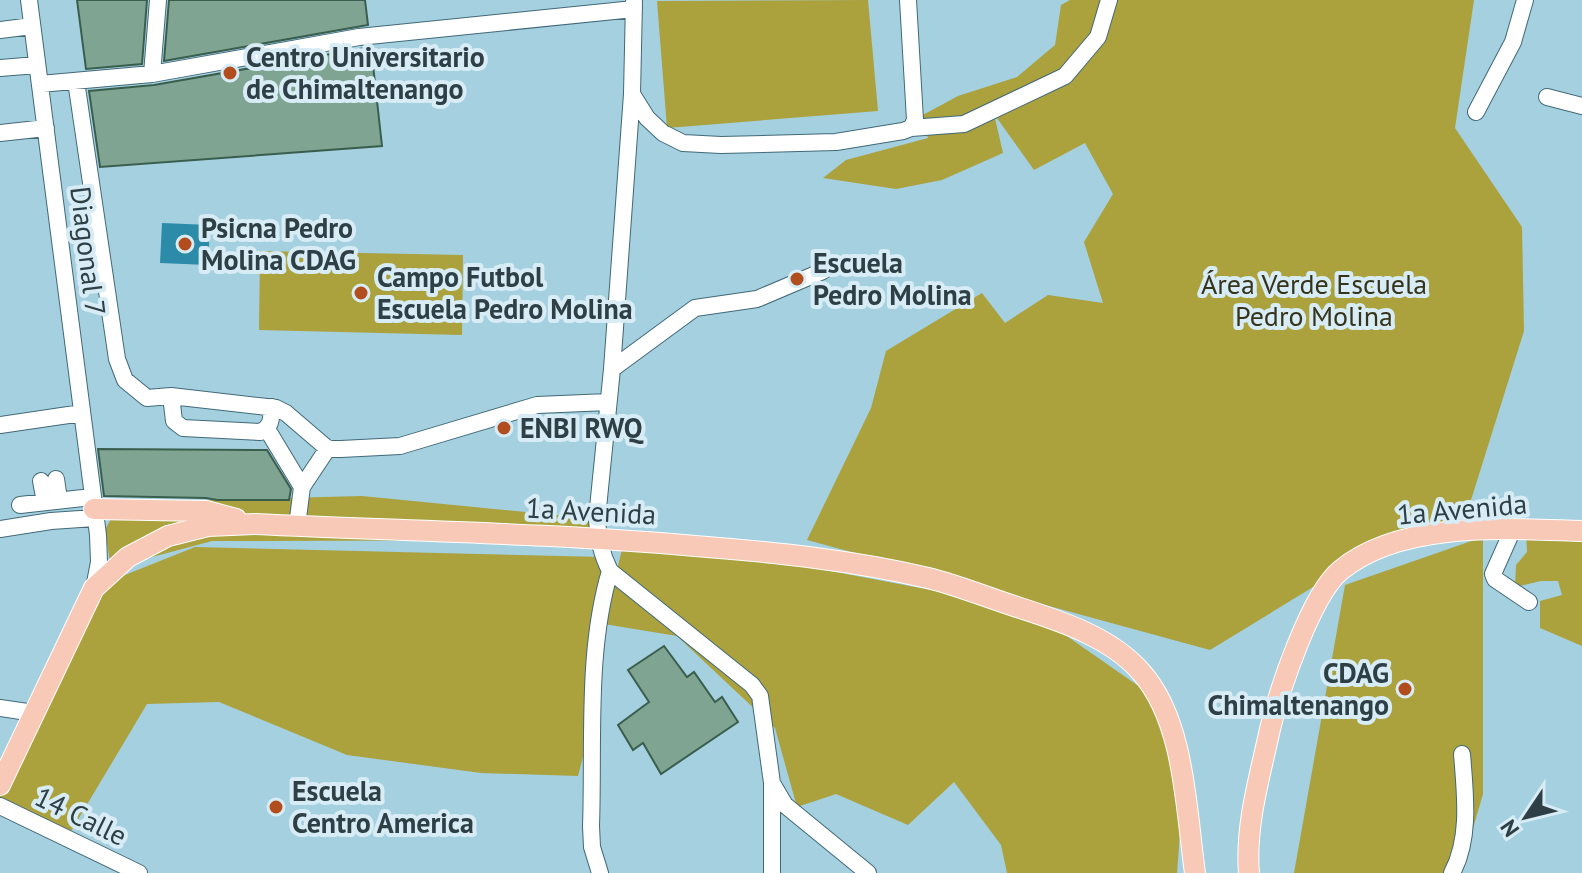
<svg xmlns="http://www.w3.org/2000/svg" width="1582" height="873" viewBox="0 0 1582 873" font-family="'PT Sans',sans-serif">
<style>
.green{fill:#aba13d}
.water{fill:#2b8ba9}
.building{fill:#7fa592;stroke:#3a5e4d;stroke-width:2}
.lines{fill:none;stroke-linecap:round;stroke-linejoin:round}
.minor-casing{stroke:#416978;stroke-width:18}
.major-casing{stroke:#fff;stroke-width:22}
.minor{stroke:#fff;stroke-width:16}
.major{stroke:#f8c9b6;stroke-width:20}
.poi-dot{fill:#b24d1d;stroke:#d7ecf5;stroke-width:3}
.labels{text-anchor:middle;stroke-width:8;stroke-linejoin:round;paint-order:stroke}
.poi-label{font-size:28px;font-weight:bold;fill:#2e4046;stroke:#d7ecf5;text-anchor:start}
.street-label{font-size:28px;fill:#2e4046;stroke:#d7ecf5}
.park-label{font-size:28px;fill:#36331b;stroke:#d7ecf5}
</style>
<rect width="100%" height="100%" fill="#a5d0e0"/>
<path class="green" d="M868 0 878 111 667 128 657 1Z
M1070 0H1474L1455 128 1522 227 1524 331 1461 532 1341 570 1210 650 807 540 871 408 886 351 982 293 1005 323 1048 295 1103 303 1084 242 1113 194 1085 143 1034 170 994 114 1003 153 942 180 896 189 823 178 846 160 928 138 921 116 958 96 1017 77 1055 45 1061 5Z
M260 251 463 255 462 335 259 330Z
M362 496 606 520 600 540 212 541 111 568 105 530 120 502Z
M1526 531 1582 534V646L1540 628V601L1562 595 1558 581H1541L1515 587 1516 565 1527 552Z
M1483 537V794L1460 873H1294L1345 585Z
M624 541 804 566 936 591 1061 632 1160 701 1181 820 1177 873H1007L1001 845 954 782 908 825 836 794 797 807 775 728 677 636 604 624Z
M195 547 603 557 593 644 591 726 578 776 481 773 347 755 219 702 147 704 67 838 0 806V787L110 581Z"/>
<path class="water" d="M162 223 210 225 208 265 160 263Z"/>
<path class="building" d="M77 0H147L142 64 86 69Z
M169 0H365L368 25 164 61Z
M371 47 382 146 100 167 89 91 154 85Z
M98 449 267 450 291 489 289 500H217L206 498 104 496Z
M664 646 687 677 694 672 715 702 722 697 738 722 661 774 643 743 633 750 618 725 649 702 628 670Z"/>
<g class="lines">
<g class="minor-casing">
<path id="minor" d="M29 0 98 535 99 562 94 588
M0 30 32 26
M0 68 37 65
M152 74 158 0
M76 81 117 359 125 380 147 398 171 396 276 408 286 413 328 449H341L400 446 537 405 608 402
M40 84 152 74 359 37 634 9
M632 94 647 118 663 133 683 143 721 145 836 142 903 131 911 128 915 120 908 0
M1547 97 1582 106
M1476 112 1513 42 1525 0
M911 128 964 124 1065 76 1098 37 1109 0
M0 133 46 128
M823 271 757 299 695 308 612 369 597 518C598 538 601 553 610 571L752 685 760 696 772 783 785 805 868 873
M612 369 632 94 634 2
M171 396 174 421 183 428 260 432C272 427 271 419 272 407
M0 425 82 413
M267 429 302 487
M56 479 59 500
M41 481 45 502
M20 505 92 497
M297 526 302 487 328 448
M0 529 51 521 95 518
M1513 529 1493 574 1495 579 1529 602
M0 708 34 713
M772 784V873
M0 806 139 873
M600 873 592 847 591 826C594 742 586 652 610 571
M1452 873C1471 838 1465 793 1462 754"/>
</g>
<g class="major-casing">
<path id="major" d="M94 509 206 511 236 519
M0 785 94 588 128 557 168 536 208 526 255 524C402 531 549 533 695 546 773 552 851 560 928 578 957 585 986 597 1014 606 1057 620 1110 636 1141 672 1185 721 1186 810 1195 873
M1249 873C1245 825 1260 776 1270 729 1279 691 1311 594 1341 570 1402 520 1508 529 1582 531"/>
</g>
<use href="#minor" class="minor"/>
<use href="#major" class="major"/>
</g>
<g class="poi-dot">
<circle cx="230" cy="73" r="8"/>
<circle cx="185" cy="244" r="8"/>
<circle cx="797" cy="279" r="8"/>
<circle cx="361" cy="293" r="8"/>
<circle cx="504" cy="428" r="8"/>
<circle cx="1405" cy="689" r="8"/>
<circle cx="276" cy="807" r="8"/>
</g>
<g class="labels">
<g class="poi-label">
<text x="246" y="67">Centro Universitario<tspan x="246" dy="32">de Chimaltenango</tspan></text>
<text x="201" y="238">Psicna Pedro<tspan x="201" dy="32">Molina CDAG</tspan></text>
<text x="813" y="273">Escuela<tspan x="813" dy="32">Pedro Molina</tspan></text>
<text x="377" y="287">Campo Futbol<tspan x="377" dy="32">Escuela Pedro Molina</tspan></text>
<text x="520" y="438">ENBI RWQ</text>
<text x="1389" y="683" text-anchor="end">CDAG<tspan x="1389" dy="32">Chimaltenango</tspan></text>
<text x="292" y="801">Escuela<tspan x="292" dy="32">Centro America</tspan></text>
</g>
<g class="street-label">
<text transform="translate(88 251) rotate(83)" y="10">Diagonal 7</text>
<text transform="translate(1462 509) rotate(-5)" y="10">1a Avenida</text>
<text transform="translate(591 511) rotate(3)" y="10">1a Avenida</text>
<text transform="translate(81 816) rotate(26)" y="10">14 Calle</text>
</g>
<g class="park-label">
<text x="1314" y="294">Área Verde Escuela<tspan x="1314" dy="32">Pedro Molina</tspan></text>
</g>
</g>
<g transform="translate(1526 817) rotate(235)" stroke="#d7ecf5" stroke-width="6" paint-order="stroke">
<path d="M0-6L14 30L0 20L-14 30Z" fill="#2e4046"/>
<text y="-12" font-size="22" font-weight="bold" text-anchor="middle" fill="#2e4046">N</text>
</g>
</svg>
